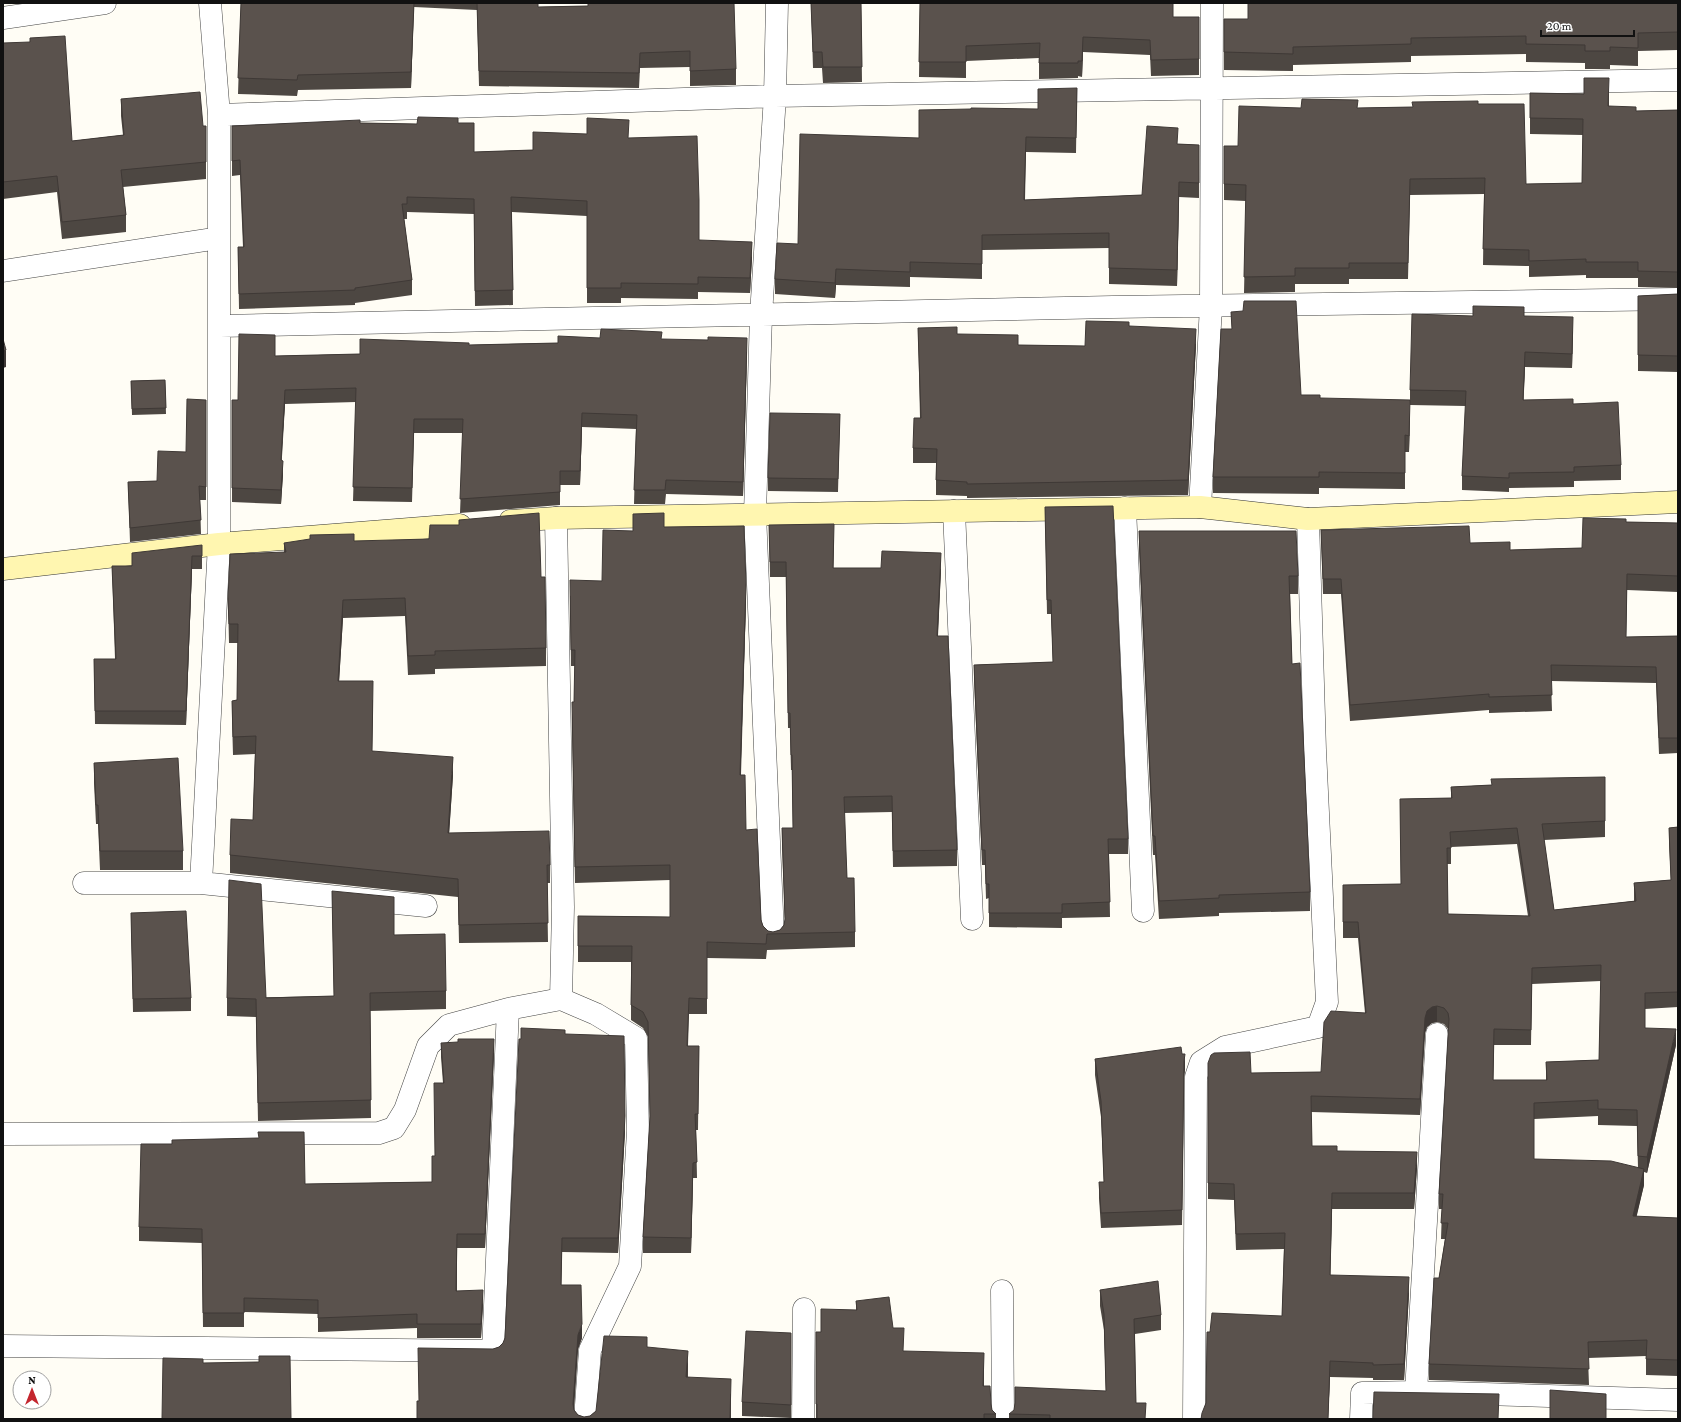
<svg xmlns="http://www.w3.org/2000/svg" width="1681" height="1422" viewBox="0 0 1681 1422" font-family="'Crimson Pro',serif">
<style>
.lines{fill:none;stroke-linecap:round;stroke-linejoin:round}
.street-casing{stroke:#444;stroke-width:23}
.secondary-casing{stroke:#333;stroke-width:23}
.street{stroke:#fff;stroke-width:22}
.secondary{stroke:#fff6b0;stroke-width:22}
.wall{fill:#4d4742;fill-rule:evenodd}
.shaded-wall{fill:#3f3936}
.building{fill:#5a524d;stroke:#3f3936;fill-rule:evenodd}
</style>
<rect width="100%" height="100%" fill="#fffdf5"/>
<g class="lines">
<g class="street-casing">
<path id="street" d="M210 3 219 115V544L201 883 426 906
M3 18 105 3
M219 115 775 96 1678 80
M3 271 219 238
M220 326 1113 307 1678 299
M1200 507 1211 306 1212 3
M1125 508 1143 911
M954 511 972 919
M556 518 563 907 561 999 596 1014 636 1038 638 1131 630 1266 590 1350 585 1419
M84 883H201
M773 935 755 514 761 315 775 96 777 3
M3 1134 379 1133 394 1128 405 1110 428 1046 449 1025 508 1009
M1002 1291 1003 1419
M3 1346 493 1351 508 1009 561 999
M1416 1392 1437 1034
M803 1419 804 1309
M1194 1419 1196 1077 1201 1062 1225 1047 1318 1027 1327 1002 1315 750 1308 519
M1361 1419 1362 1393 1416 1392 1678 1400"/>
</g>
<g class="secondary-casing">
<path id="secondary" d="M510 521 556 518 1200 507 1308 519 1678 502
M3 569 219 544 460 525"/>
</g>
<use href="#street" class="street"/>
<use href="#secondary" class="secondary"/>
</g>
<path class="wall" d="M241 3H538V7L588 6 736 69V85L690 86V67L640 68 639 88 479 86 477 10 414 7 411 88 298 90 297 96 238 94Z
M811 3H861L862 82 823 83 822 68H813Z
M920 3 1173 17H1199V75L1151 76 1150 55 1083 52 1082 77 1078 76V78L1039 79V58L966 61V78L919 77Z
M1678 3V50L1638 51V66L1610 65V69H1585V63L1526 62V54L1411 56V62L1293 65V71L1224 70V19H1248Z
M3 43 72 141 123 135 121 116V99L203 126H206V179L123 187 126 215V232L62 239 57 192 3 199Z
M1077 88 1076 153 1026 152 1025 200 1142 195 1178 144 1199 145V198L1179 197 1177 286 1109 284V248L982 250V279L910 277V287L836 285 835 298 775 294V279L798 244 919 138 1038 109Z
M1530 93 1609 94V106L1636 111 1678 110V288L1638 287V278H1586V275L1529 277V266L1483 265 1484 194 1410 195 1408 279H1349V284H1295V292L1244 293 1246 201 1224 200V146H1238L1301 108H1358L1412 107 1478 104 1526 184 1582 183 1583 135 1530 134Z
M360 123 417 124 458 123 474 152 533 150 628 138 699 215V240L752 257 750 293 698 292V299L621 298V303H587V216L512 212 513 305 475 306 474 214 407 212V219H404L412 280V295L355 303V305L239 309 238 247H243L240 175 232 176V126Z
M1678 294V372L1638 371V296Z
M1231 312 1301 395 1320 398 1410 417 1409 452H1405V489L1319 488V494L1213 493V477L1232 329Z
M1473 316H1524L1573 332 1572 368 1525 367 1523 400 1573 404 1621 465V480L1574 481V487L1509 488V492L1462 490V476L1466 406 1410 405V390Z
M1129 326 1196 344 1188 495 967 498V496L936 495V463H913V448L920 418 918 328 957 334 1018 345 1085 346Z
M600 338 662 339 747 352 743 496 666 494 665 504H634L636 429 582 427 580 485H560V505L460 513 463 433H414L412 502 353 501 356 402 285 404 281 460 283 474 281 504 232 502V400H238L275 356 360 354 469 345 558 343Z
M165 380 166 414 132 415 131 381Z
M206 400V500H200L201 534 130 542 128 482 157 481 186 452Z
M840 414 838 492 768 491V478Z
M1045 507 1128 839V854H1109L1110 917 1062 918V928L989 927V898L986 899 985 865H982L974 679V665L1053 662 1051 614H1047Z
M1626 522 1678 523V592L1627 590 1626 637 1678 636V753L1659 754 1656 683 1551 681 1552 711 1489 713V710L1350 721 1341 594H1323L1321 530 1470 543 1510 550 1582 548Z
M769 525 834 540 833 568 941 569 938 636 957 850V866L893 867 892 812 844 813 847 878 855 932V947L767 950 766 959 707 958V1014H689L688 1046H699L698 1130H696L697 1178H693L691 1253H643V1237L650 1120 648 1037 643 1028 631 1020V962H578V916L670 917V880L575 883 572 718 574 702 575 666H571L570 596 602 581 633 531 664 527 746 601 741 775 746 830 761 920 763 926 768 931 773 932 780 930 784 925 785 921 782 844V828H793L792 770H791L790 728H788L786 577H770Z
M1139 531 1298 576V594H1290L1292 664 1310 892V911L1219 913V916L1159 919 1155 855H1153L1139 550Z
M354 541 541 577 546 648V666L435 669V674L408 675 405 616 343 618 339 681 373 700 372 751 453 775 449 833 550 865V883H547L548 942 459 943 458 897 230 873V855L253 820 255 754 233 755 232 719V701L237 700 238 643H229L228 599 284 552V543Z
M132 553 202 556V569H192L186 725 95 724 94 659H115L112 566H132Z
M94 763 183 851V870H100L98 824H96L94 783Z
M1605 777V837L1544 840 1554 910 1634 901V883L1671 880 1669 843V828L1678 827V1007L1645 1009V1028L1676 1045 1647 1173 1644 1172V1185L1636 1217 1678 1218V1376L1646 1375V1356L1588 1358 1589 1385 1429 1380V1364L1439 1278 1445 1239H1441L1442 1209H1439V1194L1449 1031 1448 1029 1444 1024 1437 1022 1432 1023 1427 1027 1425 1033 1420 1115 1311 1112 1312 1146 1417 1168 1414 1209H1332L1330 1275 1409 1293 1404 1380H1373V1378L1330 1377 1328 1419H1201L1206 1403 1210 1332 1282 1316 1284 1249 1236 1250 1234 1200 1208 1199V1063L1251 1073 1321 1072 1365 1013 1358 938H1343V885L1401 884 1400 799 1451 798V787L1491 785ZM1517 844 1528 916 1448 914 1447 864H1451V847ZM1601 981 1599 1060 1546 1062V1080H1493L1494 1045H1531L1532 984ZM1598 1116V1125L1637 1126 1638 1168 1534 1159V1119Z
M332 891 394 935 446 991V1009L370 1011 371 1118 258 1121 256 1017 227 1016V998L334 996Z
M131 913 191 998V1011L133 1012Z
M565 1034 625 1131 618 1253 562 1252 561 1285 582 1338 578 1349 574 1410 578 1415 584 1417 590 1416 596 1411 647 1347 688 1365V1377L731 1394V1419H417L419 1401 493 1349 499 1347 503 1343 505 1338Z
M441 1043 494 1053 485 1248H457V1291L483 1304 481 1338H417V1328L318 1332V1314L244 1312V1327H203L202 1243 139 1241V1227L305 1184 432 1182V1156H435L443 1083 441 1057Z
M1182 1054 1185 1069 1184 1077 1182 1225 1101 1228 1099 1198V1182H1104L1101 1117 1095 1075V1059Z
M1100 1290 1161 1315V1330L1135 1334 1136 1403 1146 1419H1009V1414L1106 1391 1104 1330 1100 1306Z
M856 1301 893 1328 903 1351 984 1368V1386L992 1410 996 1414V1419H816V1332H821L856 1310Z
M791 1333V1418L742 1416V1402Z"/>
<path class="shaded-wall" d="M414 3 411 88V72Z
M1083 37V52L1082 77V61Z
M1179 182V197L1177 286V270Z
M752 242V257L750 293V278Z
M836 269V285L835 298V283Z
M1573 317V332L1572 368V354Z
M1196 329V344L1188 495V480Z
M747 338V352L743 496V482Z
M6 350V367L3 368V351Z
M1525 352V367L1523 415V400Z
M285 390V404L281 474V460Z
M1410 400V417L1409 452V436Z
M582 413V427L580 485V471Z
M283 461V474L281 504V490Z
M834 524V540L833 584V568Z
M941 553V569L937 651V636Z
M192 556V569L186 725V711Z
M746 585V601L740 791V775Z
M343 600V618L338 699V681Z
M453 757V775L448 851V833Z
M1437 1006V1022L1432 1023 1427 1027 1425 1033 1420 1115V1099L1425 1018 1427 1011 1432 1007Z
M1494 1029V1045L1493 1096V1080Z
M1676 1029V1045L1647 1173V1157Z
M494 1039V1053L485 1248V1234Z
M1185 1054V1069L1184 1077 1182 1225 1184 1061Z
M625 1116V1131L618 1253V1238Z
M1417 1152V1168L1414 1209V1193Z
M693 1163V1178L691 1253V1238Z
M1644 1169V1185L1633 1232V1216Z
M1332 1193V1209L1330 1291V1275Z
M562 1238V1252L561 1299V1285Z
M1409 1277V1293L1404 1380V1364Z
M483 1290V1304L481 1338V1324Z
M582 1324V1338L578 1349 573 1418V1404L578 1335Z
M688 1351V1365L686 1392V1377Z
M984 1353V1368L983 1401V1386Z
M1330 1361V1377L1328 1419Z"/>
<path class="building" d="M241 3H414L411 72 298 75 297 80 238 78Z
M477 3H538V7L588 6V3H734L736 69 690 71V51L640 53 639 73 479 71Z
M811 3H861L862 67H823L822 52H813Z
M920 3H1173V17H1199V59L1151 60 1150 40 1083 37 1082 61H1078V63H1039L1040 43 966 46V62H919Z
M1248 3H1678V32L1638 33V48L1610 47V51H1585V45L1526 44V36L1411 38V44L1293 47V54L1224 52V19H1248Z
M65 36 72 141 124 135 121 99 200 92 203 126H206V162L121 170 126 215 62 222 57 176 3 182V43L30 42V38Z
M1584 78H1609L1608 106 1636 107V111L1678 110V272L1638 271V262H1586V259L1529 261V250L1483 249 1485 178 1410 179 1408 263H1349V268H1295V276L1244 277 1246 185 1224 184V146H1238L1239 106 1301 108 1302 99 1358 100 1357 108 1413 107 1412 102 1478 101V104H1524L1526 184 1582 183 1583 119 1530 118V93L1584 94Z
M1077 88 1076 138 1026 137 1024 200 1142 195 1147 126 1178 128 1177 144 1199 145V183L1179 182 1177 270 1109 268V233L982 235V264L910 262V272L836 269 835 283 775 279 777 243 798 244 800 134 919 138V110L971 109V108L1038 109V89Z
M418 117 458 118V123H474V152L533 150V132L587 134V118L629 120 628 138 697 136 699 200V240L752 242 750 278 698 277V284L621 283V288H587V201L511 197 513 290 475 291 474 199 407 197V204H402L412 280 355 288V290L239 294 238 247H244L240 160 232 161V126L360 120V123L417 124Z
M1678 294V356L1638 355V296Z
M1244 301H1296L1301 395H1320V398L1410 400 1409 436 1405 435V473L1319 472V477H1213L1221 329H1232L1231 312 1243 311Z
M1473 306 1524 307V316L1573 317 1572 354 1525 352 1523 400 1573 399V404L1618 402 1621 465 1574 467V472L1509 473V478L1462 476 1466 391 1410 390 1412 314 1473 316Z
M1086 321 1129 322V326L1196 329 1188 480 967 484V482L936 480 937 449 913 448 914 418H921L918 328 957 327V334L1018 335V345L1085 346Z
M601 329 662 332 661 339 708 340V337L747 338 743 482 666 480 665 490H634L637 415 582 413 580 471H560V492L460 499 463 419H414L412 488 353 487 356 388 285 390 281 460 283 461 281 490 232 488V400H238L239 334 275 335V356L360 354V339L469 343V345L558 343V336L600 338Z
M3 339 6 350 3 351Z
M165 380 166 408 132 409 131 381Z
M187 399 206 400V487L199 486 201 520 130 528 128 482 157 481 158 451 186 452Z
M770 413 840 414 838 479 768 478Z
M1113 506 1128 839H1108L1110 902 1062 904V913H989V884H986L985 850H982L974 665 1053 662 1051 600H1047L1045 507Z
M539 513 541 577H545L546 648 435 651V655L408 656 405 598 343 600 338 681H373L372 751 453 757 448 833 549 831 550 865H547L548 923 459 925 458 879 230 855 231 819 253 820 256 736 233 737 232 701 237 700 238 624H229L228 599 230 554 286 552 284 543 310 539V535L354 534V541L429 539 430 525H459V520Z
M664 513V527L744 526 746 585 740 775H745L746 830 757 829 761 920 763 926 768 931 773 932 780 930 784 925 785 919 782 828H793L792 755H791L790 713H788L786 562H770L769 525 834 524 833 568H881L882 551 941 553 937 636H948L957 850 893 851 892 796 844 797 847 878H854L855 932 767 934 766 944 707 942V999L689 998 687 1046H699L698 1114H695L697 1162 693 1163 691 1238 643 1237 650 1116 648 1022 643 1012 631 1005 632 946H578V916L670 917V865L575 867 572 702H574L575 650H571L570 580 602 581 603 530 633 531V514Z
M1583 518 1626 519V522L1678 523V576L1627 574 1626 637 1678 636V738H1659L1656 667 1551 665 1552 695 1489 697V694L1350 705 1341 579H1323L1321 530 1469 526 1470 543 1510 542V550L1582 548Z
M1139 531H1296L1298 576H1289L1292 664 1300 663 1310 892 1219 895V898L1159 901 1155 836H1153Z
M202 545V556H192L186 711H95L94 659H116L112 566H132V553Z
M178 758 183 851H100L98 805H96L94 763Z
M1605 777V821L1542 824 1554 910 1636 901 1634 883 1671 880 1669 828 1678 827V992L1645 993V1028L1676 1029 1647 1157 1638 1156 1637 1110 1598 1109V1100L1534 1103V1159L1611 1161 1644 1169 1633 1216 1678 1218V1360L1646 1359 1647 1340 1588 1342 1589 1369 1429 1364 1434 1278H1439L1448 1223H1441L1443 1194H1439L1449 1019 1448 1013 1444 1008 1437 1006 1432 1007 1427 1011 1425 1018 1420 1099 1311 1096 1312 1146H1337V1151L1417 1152 1414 1193H1332L1330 1275 1409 1277 1404 1364 1373 1365V1363L1330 1361 1328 1419H1201L1202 1413 1206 1403 1207 1332H1210L1212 1313 1282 1316 1285 1233 1236 1234 1234 1184 1208 1183V1063L1211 1055 1214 1053 1250 1052 1251 1073 1321 1072 1324 1022 1331 1011 1366 1013 1358 922H1343V885L1401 884 1400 799 1452 798 1451 787 1492 785 1491 779ZM1517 828 1530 916 1448 914 1447 848H1451L1450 832ZM1601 965 1599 1060 1546 1062 1547 1080H1493L1494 1029 1531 1030 1532 968Z
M229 880 261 884 266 998 334 996 332 891 394 897V935L445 934 446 991 370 993 371 1100 258 1103 256 999 227 998Z
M186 911 191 998 133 999 131 913Z
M521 1028 565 1030V1034L624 1036 625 1116 618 1238H562L561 1285H581L582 1324 578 1335 573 1404 574 1410 578 1415 584 1417 590 1416 596 1411 604 1336 647 1337V1347L688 1351 686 1377 731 1379 730 1419H417V1401H419L418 1348 493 1349 499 1347 503 1343 505 1338 519 1039H521Z
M458 1039H494L485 1234H457L456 1291 483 1290 481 1324H417V1314L318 1318V1300L244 1298V1313H203L202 1229 139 1227 141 1144H172V1140L259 1138 258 1132H304L305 1184 432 1182V1156H435L434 1083H444L441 1043 458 1042Z
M1181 1047 1182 1054H1185L1184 1061 1182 1210 1101 1213 1099 1182H1104L1101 1101 1095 1059Z
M1158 1281 1161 1315 1134 1319 1136 1403H1146L1145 1419H1050V1415L1009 1414 1014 1410 1015 1403V1387L1106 1391 1104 1314 1100 1290Z
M889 1297 893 1328H904L903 1351 984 1353 983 1386H990L991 1404 992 1410 996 1414H984V1419H817V1404H816V1332H821V1309L857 1310 856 1301Z
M746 1331 791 1333V1405L742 1402Z
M259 1356H290L291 1419H162L163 1358 203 1359V1363L259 1362Z
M1550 1390 1606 1394V1419H1550Z
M1374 1392 1499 1394 1498 1419H1373Z"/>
<rect width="1681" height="1422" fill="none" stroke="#111111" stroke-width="8"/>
<g transform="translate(32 1390)"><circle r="19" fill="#ffffff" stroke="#a0a0a0"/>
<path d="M0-3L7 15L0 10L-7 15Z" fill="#c4262e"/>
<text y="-6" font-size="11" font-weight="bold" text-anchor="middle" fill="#111111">N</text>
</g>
<path d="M1541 30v6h93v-6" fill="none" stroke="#111111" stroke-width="2"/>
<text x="1547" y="30" font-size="12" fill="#111111" stroke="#ffffff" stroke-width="3" paint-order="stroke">20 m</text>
</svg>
